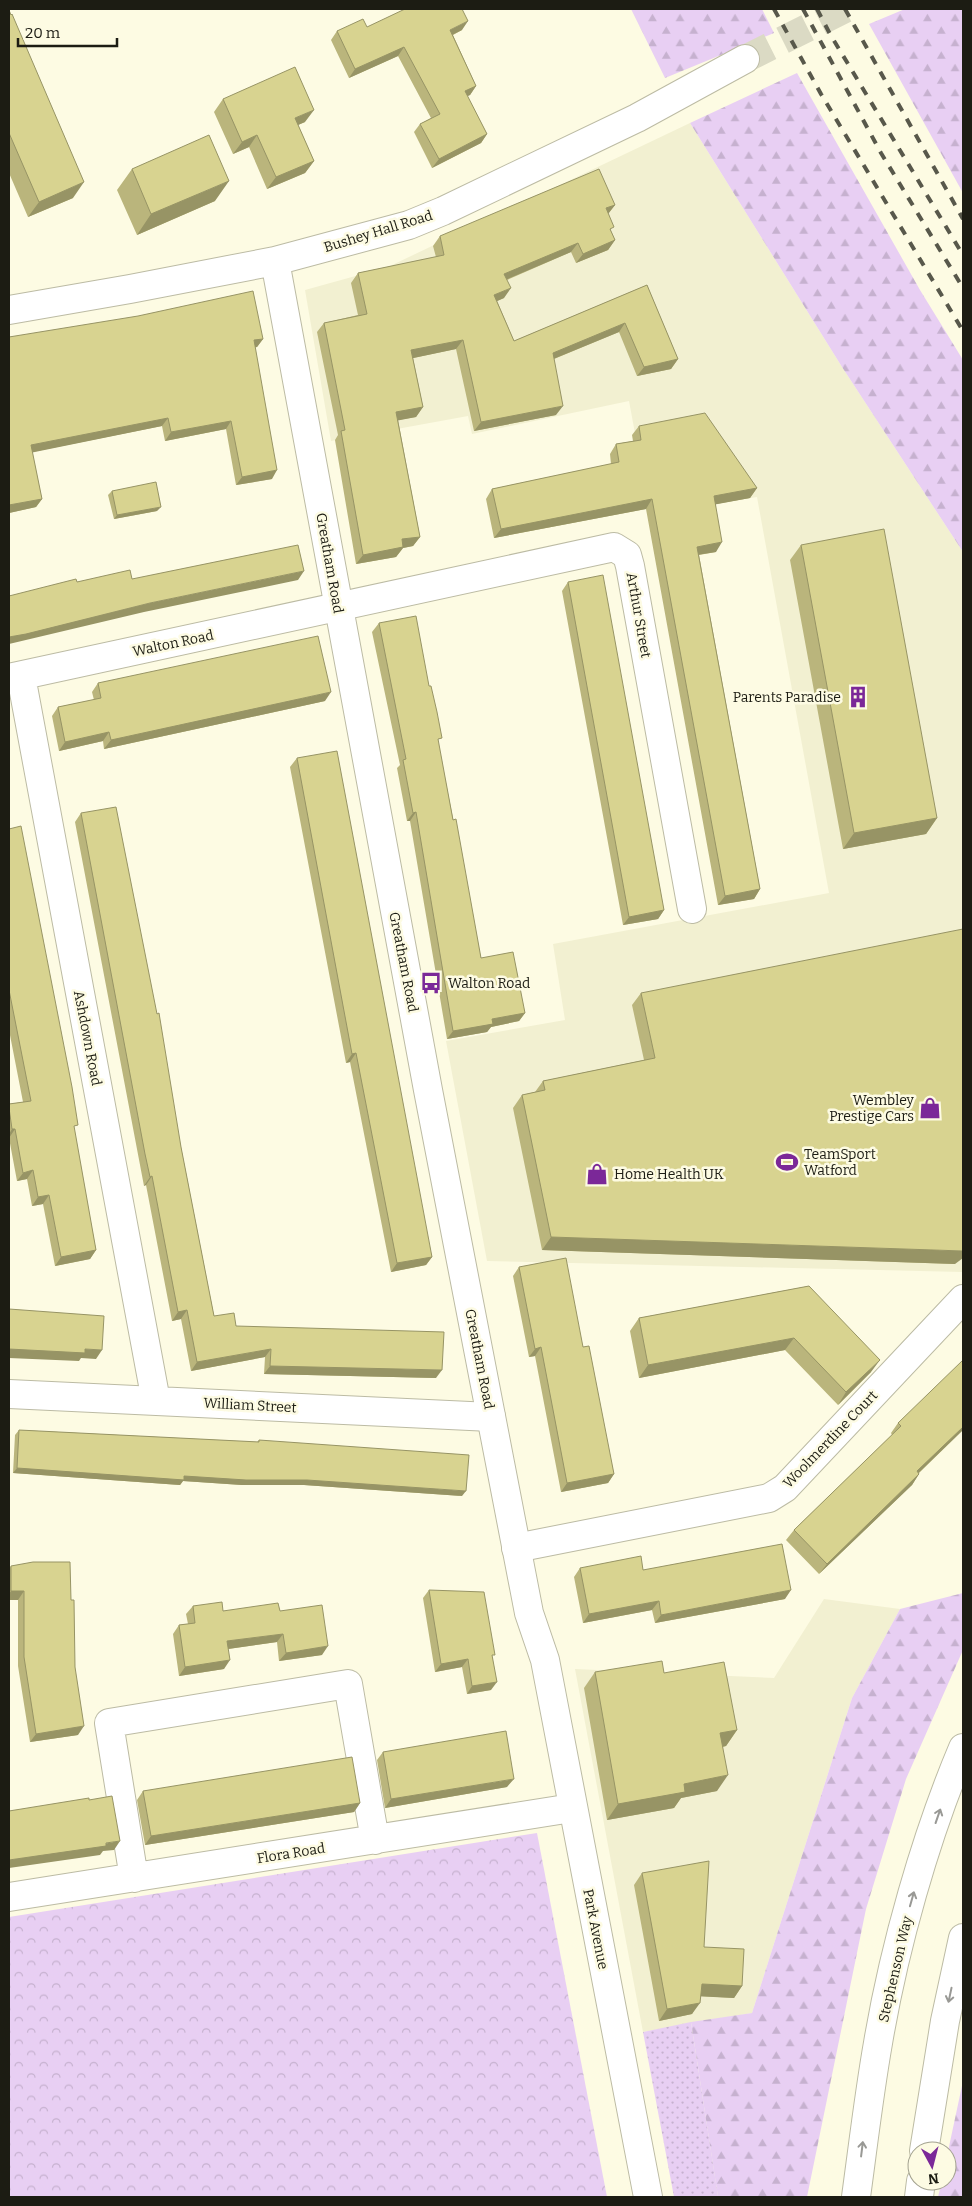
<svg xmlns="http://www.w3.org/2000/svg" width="972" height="2206" viewBox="0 0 972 2206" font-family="Bitter,serif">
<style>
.built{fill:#f2f0d1}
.grass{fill:url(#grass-dots)}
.forest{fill:url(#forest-firs)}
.park{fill:url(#park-crowns)}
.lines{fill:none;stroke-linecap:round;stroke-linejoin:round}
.tertiary-tunnel{stroke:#dbdac4;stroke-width:28;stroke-dasharray:28 14;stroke-linecap:butt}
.minor-casing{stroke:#bcbba4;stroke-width:30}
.tertiary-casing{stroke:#bcbba4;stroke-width:30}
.primary-casing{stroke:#bcbba4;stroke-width:30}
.minor{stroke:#fff;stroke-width:28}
.tertiary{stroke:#fff;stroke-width:28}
.primary{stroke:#fff;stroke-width:28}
.rail{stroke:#58584b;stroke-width:4;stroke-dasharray:9 9;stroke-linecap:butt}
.wall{fill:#bab57c}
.shaded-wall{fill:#979465}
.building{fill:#d8d390;stroke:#979465}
.oneway{stroke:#999995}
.labels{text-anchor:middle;stroke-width:5;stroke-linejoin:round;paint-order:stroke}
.street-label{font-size:14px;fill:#1c1c13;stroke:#fdfbe3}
.poi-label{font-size:14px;fill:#1c1c13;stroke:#fdfbe3;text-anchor:start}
</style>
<defs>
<pattern id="grass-dots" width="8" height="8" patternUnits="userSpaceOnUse" patternTransform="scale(1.25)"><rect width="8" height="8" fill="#e8cff3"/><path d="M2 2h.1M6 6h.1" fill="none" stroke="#c6b1cf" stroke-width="1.8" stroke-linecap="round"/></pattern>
<pattern id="forest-firs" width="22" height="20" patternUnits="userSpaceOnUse" patternTransform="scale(1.25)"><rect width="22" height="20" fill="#e8cff3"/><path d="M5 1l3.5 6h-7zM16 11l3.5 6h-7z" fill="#c6b1cf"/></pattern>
<pattern id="park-crowns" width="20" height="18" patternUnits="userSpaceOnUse" patternTransform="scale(1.25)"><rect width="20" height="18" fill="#e8cff3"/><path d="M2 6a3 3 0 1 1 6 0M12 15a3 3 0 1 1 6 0" fill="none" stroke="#c6b1cf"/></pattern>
</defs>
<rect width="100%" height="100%" fill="#fdfbe3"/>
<path class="built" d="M690 123 842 367 963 552V1272L487 1261 446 1041 565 1020 553 944 829 893 757 497 650 514 629 401 472 434 468 416 331 441 305 290 388 267Z
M824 1599 900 1609 852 1698 752 2013 643 2032 575 1669 774 1678Z"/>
<path class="grass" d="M691 2022 718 2196V2197H674L643 2032Z"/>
<path class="forest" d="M631 9H762L774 33 665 78Z
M905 9H963V193L869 24Z
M797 73 920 290 963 360V552L842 367 690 123Z
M963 1593V1650L906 1779 866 1909 807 2197H718L691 2022 752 2013 852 1698 900 1609Z
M963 2081V2197H938L942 2181H947V2156Z"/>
<path class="park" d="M537 1833 607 2197H9V1917Z"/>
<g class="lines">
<path class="tertiary-tunnel" d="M745 59 845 9"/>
<g class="minor-casing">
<path id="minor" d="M21 676 156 1401
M9 678 614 547 627 555 630 566 692 909
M9 1394 491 1417
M516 1548 769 1498 785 1488 963 1299
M134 1878 109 1723 348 1684 375 1840
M9 1897 572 1808"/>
</g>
<g class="tertiary-casing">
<path id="tertiary" d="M275 261 428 1090 529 1613 545 1660 648 2197
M9 310 130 289 275 261 409 225 443 211 637 118 745 59"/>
</g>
<g class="primary-casing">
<path id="primary" d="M924 2151 945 2021 963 1938
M856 2197C863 2146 869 2094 878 2043 894 1948 925 1838 963 1748
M919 2197 921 2181"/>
</g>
<use href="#minor" class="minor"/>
<use href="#tertiary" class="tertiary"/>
<use href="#primary" class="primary"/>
<path class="rail" d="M774 9 821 94 963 331
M803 9 881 153 963 288
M817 9 830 34 963 255
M845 9 963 219"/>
</g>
<path class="wall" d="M9 10 73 198 28 217 9 173Z
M367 27 462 30 453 35 476 86 470 95 467 96 487 134 481 143 432 168 414 132 420 124 431 118 398 56 349 78 331 40 337 31Z
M223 99 305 122 298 125 314 161 305 173 267 189 249 147 233 154 214 112Z
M132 169 215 201 137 235 117 190Z
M615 205 608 214 611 231 615 240 608 250 576 263 571 252 507 280 504 298 497 301 514 341 647 285 678 359 671 369 637 376 619 332 554 359 556 415 474 431 456 349 413 358 423 407 416 417 398 420 420 537 413 546 403 548 396 557 356 564 335 440 338 435 317 332 324 323 358 315 351 283 358 273 436 257 433 246 440 236Z
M9 337 263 339 257 347H255L272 479 236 485 226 429 165 441 162 426 32 452 42 499 36 507 9 513Z
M639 426 757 488 750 498 716 504V552L699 555 760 889 754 899 718 905 646 509 494 538 486 499 492 489 611 464 610 454 616 444 633 441 632 435Z
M112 491 157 511 114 519 108 495Z
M801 545 937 818 926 834 843 849 790 560Z
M568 582 664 910 658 919 623 925 562 591Z
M379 623 438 743 481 958 525 1013 519 1021 491 1027 487 1032 447 1039 410 821H407L397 768 400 765 372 632Z
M98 683 325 701 104 749 103 741 59 751 52 716 58 707 94 700 92 692Z
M297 758 432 1257 426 1265 391 1272 350 1062 346 1063 290 767Z
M81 813 181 1147 214 1316 236 1326 436 1378 264 1374 265 1357 191 1371 181 1319 172 1321 146 1185 144 1186 75 822Z
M9 829 74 1130 96 1250 90 1259 55 1266 43 1204 32 1206 27 1179 17 1181 9 1138V1104L23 1102 9 1030Z
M641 993 955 1264 542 1250 513 1108 522 1095 535 1092 543 1081 644 1060 632 1005Z
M519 1267 583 1347 614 1474 608 1483 561 1492 535 1356 529 1357 513 1276Z
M809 1286 871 1372 838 1405 785 1350 639 1378 630 1331 639 1318Z
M898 1423 963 1430 919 1473V1474L912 1485 819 1574 786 1540 794 1530 892 1435 891 1433Z
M19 1430 257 1442 259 1440 462 1496 304 1485H242L183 1481 180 1485 13 1473 15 1435Z
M11 1566 71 1600 78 1735 30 1742 18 1666V1600H9V1569Z
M580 1568 643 1570 785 1599 655 1623 652 1610 583 1623 574 1577Z
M429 1590 493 1658 491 1690 467 1694 462 1667 435 1672 423 1598Z
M193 1606 223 1611H280L322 1655 279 1661 277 1642 228 1649 224 1669 179 1676 173 1634 179 1625 188 1624 186 1614Z
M595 1672 664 1673 737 1730 726 1746 723 1747 717 1791 681 1798 674 1808 607 1820 584 1688Z
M383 1752 507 1787 385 1808 377 1760Z
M143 1791 360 1803 354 1812 145 1845 137 1800Z
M642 1873 704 1947 742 1986 734 1998 701 1996 692 2014 659 2021 634 1885Z"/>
<path class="shaded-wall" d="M468 21 462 30 444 39 450 30Z
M404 47 398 56 349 78 355 69Z
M476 86 470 95 459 100 465 91Z
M314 110 305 122 286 130 295 118Z
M487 134 481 143 432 168 439 159Z
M257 135 249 147 233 154 242 142Z
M314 161 305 173 267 189 276 177Z
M229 181 215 201 137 235 151 214Z
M84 182 73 198 28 217 39 202Z
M615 205 608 214 606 208Z
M615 240 608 250 576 263 583 254Z
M578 243 571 252 498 283 504 274Z
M511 288 504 298 488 305 494 295Z
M625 323 619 332 546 362 553 353Z
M263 339 257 347 248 349 254 340Z
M463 340 456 349 404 360 411 350Z
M678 359 671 369 637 376 644 367Z
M563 406 556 415 474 431 481 422Z
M423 407 416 417 390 422 396 412Z
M168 418 162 426 25 454 31 445Z
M231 421 226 429 165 441 171 432Z
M277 470 272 479 236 485 242 477Z
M757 488 750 498 707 506 714 496Z
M42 499 36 507 9 513V505Z
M652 499 646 509 494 538 501 529Z
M161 507 157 511 114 519 117 515Z
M420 537 413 546 403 548 396 557 356 564 363 555 402 539Z
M722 542 716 552 690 556 697 547Z
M304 571 298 580 144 612 9 644V637L150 603Z
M331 692 325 701 104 749 111 740Z
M109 732 103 741 59 751 65 742Z
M416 812 410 821H407L413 813Z
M937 818 926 834 843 849 854 833Z
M760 889 754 899 718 905 725 896Z
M664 910 658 919 623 925 629 917Z
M525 1013 519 1021 491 1027 487 1032 447 1039 453 1031 492 1019Z
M356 1053 350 1062 346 1063 352 1054Z
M12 1129H15L9 1138V1134Z
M33 1170 27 1179 17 1181 23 1173Z
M152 1176 146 1185 144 1186 150 1177Z
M49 1195 43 1204 32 1206 38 1197Z
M551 1237 963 1251V1258L955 1264 542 1250Z
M96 1250 90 1259 55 1266 61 1257Z
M432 1257 426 1265 391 1272 397 1263Z
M187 1310 181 1319 172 1321 178 1312Z
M794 1338 785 1350 639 1378 648 1365Z
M541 1347 535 1356 529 1357 535 1349Z
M9 1349H85L102 1350 96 1359 81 1358 79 1361 9 1358Z
M271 1349 265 1357 191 1371 197 1362Z
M880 1360 871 1372 838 1405 846 1392Z
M270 1366 442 1370 436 1378 264 1374Z
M963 1427V1430L909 1482 917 1471Z
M17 1468 307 1480 466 1491 462 1496 304 1485H242L183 1481 180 1485 13 1473Z
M614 1474 608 1483 561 1492 567 1483Z
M919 1474 912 1485 819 1574 827 1564Z
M791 1590 785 1599 655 1623 661 1615Z
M11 1591H24L18 1600H9V1594Z
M659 1601 652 1610 583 1623 589 1614Z
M283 1634 277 1642 221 1650 227 1641Z
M328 1646 322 1655 279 1661 286 1653Z
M468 1659 462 1667 435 1672 441 1664Z
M230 1660 224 1669 179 1676 185 1667Z
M497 1682 491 1690 467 1694 472 1686Z
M84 1726 78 1735 30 1742 36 1734Z
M737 1730 726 1746 709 1749 720 1733Z
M728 1775 717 1791 681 1798 674 1808 607 1820 618 1804 684 1784Z
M514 1779 507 1787 385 1808 391 1799Z
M360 1803 354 1812 145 1845 151 1836Z
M120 1841 114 1850 103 1851 100 1855 9 1868V1860Z
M702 1984 742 1986 734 1998 693 1996Z
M700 2003 692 2014 659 2021 667 2009Z"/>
<path class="building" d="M405 9H462L468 21 450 30 476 86 465 91 487 134 439 159 420 124 440 114 404 47 355 69 337 31 363 19 367 27Z
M9 10 11 15 12 14 84 182 39 202 9 133Z
M295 67 314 110 295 118 314 161 276 177 257 135 242 142 223 99Z
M209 135 229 181 151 214 132 169Z
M599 169 615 205 606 208 614 227 610 229 615 240 583 254 578 243 504 274 511 288 494 295 514 341 647 285 678 359 644 367 625 323 553 353 563 406 481 422 463 340 411 350 423 407 396 412 420 537 402 539 403 547 363 555 341 431 345 430 324 323 367 314 358 273 444 255 440 236Z
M253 291 263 339 254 340 277 470 242 477 231 421 171 432 168 418 31 445 42 499 9 505V337L138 316Z
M705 413 757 488 714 496 722 542 697 547 760 889 725 896 652 499 501 529 492 489 619 462 616 444 641 440 639 426Z
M156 482 161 507 117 515 112 491Z
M884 529 937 818 854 833 801 545Z
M298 545 304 571 150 603 26 634 9 637V596L76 579 77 582 130 570 132 579Z
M603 575 664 910 629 917 568 582Z
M416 616 429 686H431L437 712 442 738 438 739 453 820 456 819 481 958 513 952 525 1013 492 1019 493 1024 453 1031 416 812 413 813 403 760 406 759 379 623Z
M318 636 331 692 111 740 109 732 65 742 58 707 101 698 98 683Z
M337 751 432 1257 397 1263 356 1053 352 1054 297 758Z
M116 807 157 1014 159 1013 181 1147 214 1316 234 1313 236 1326 444 1332 442 1370 270 1366 271 1349 197 1362 187 1310 178 1312 152 1176 150 1177 145 1154 81 813Z
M21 826 72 1087 78 1125 74 1126 96 1250 61 1257 49 1195 38 1197 33 1170 23 1173 15 1129H12L9 1108V1104L31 1101 9 990V829Z
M963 929V1251L551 1237 522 1095 545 1090 543 1081 655 1058 641 993Z
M566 1258 583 1347 589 1346 614 1474 567 1483 541 1347 535 1349 519 1267Z
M809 1286 880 1360 846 1392 794 1338 648 1365 639 1318Z
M9 1309 104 1316 102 1350 85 1349V1353L9 1349Z
M963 1360V1427L917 1471 919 1474 827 1564 794 1530 901 1426 898 1423Z
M19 1430 259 1442V1440L469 1455 466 1491 307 1480H246L184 1476V1480L17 1468Z
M782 1544 791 1590 661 1615 659 1601 589 1614 580 1568 641 1556 643 1570Z
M33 1562H70L71 1600H74L75 1667 84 1726 36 1734 24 1657V1591H11V1566Z
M429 1590 484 1592 495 1655H492L497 1682 472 1686 468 1659 441 1664Z
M222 1602 223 1611 278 1603 280 1611 322 1605 328 1646 286 1653 283 1634 227 1641 230 1660 185 1667 179 1625 195 1623 193 1606Z
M662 1661 664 1673 724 1662 737 1730 720 1733 728 1775 684 1784 685 1792 618 1804 595 1672Z
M506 1731 514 1779 391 1799 383 1752Z
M352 1757 360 1803 151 1836 143 1791Z
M112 1796 120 1841 106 1843V1846L9 1860V1811L89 1798V1800Z
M709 1861 704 1947 744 1949 742 1986 702 1984 700 2003 667 2009 642 1873Z"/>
<defs><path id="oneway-shaft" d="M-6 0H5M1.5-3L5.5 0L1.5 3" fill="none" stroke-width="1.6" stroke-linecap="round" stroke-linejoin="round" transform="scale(1.25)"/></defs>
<g class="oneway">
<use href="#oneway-shaft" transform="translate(938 1816) rotate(-71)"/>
<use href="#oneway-shaft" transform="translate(912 1899) rotate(-74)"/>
<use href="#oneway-shaft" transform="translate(950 1995) rotate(102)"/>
<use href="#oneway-shaft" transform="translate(862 2149) rotate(-83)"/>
</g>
<defs>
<g id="building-bare" transform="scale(1.725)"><path d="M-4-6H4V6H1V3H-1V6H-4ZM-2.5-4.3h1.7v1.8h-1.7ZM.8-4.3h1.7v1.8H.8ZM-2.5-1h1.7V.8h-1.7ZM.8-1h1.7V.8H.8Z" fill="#7b2898" stroke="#fdfbe3" stroke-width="2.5" paint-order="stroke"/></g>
<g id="bus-bare" transform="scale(1.725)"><path d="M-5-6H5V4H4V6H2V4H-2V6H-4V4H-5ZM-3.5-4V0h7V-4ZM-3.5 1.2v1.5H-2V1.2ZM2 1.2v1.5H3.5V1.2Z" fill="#7b2898" stroke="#fdfbe3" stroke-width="2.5" paint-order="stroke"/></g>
<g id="shop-bare" transform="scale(1.725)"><path d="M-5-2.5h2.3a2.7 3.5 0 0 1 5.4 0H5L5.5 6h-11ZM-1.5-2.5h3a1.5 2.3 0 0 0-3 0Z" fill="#7b2898" stroke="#fdfbe3" stroke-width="2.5" paint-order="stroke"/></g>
<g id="stadium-bare" transform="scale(1.725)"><path d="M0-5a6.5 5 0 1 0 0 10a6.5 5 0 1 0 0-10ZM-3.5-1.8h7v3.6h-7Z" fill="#7b2898" stroke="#fdfbe3" stroke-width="2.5" paint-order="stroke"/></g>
</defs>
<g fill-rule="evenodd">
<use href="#building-bare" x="858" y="697"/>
<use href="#bus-bare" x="431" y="983"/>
<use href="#shop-bare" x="930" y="1108"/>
<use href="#stadium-bare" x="787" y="1162"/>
<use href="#shop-bare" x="597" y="1174"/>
</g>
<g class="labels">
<g class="street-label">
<text transform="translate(378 231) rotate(-17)" y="5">Bushey Hall Road</text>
<text transform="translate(330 563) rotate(80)" y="5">Greatham Road</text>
<text transform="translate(639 615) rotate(80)" y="5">Arthur Street</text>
<text transform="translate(173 643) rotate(-12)" y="5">Walton Road</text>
<text transform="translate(404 962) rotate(79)" y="5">Greatham Road</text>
<text transform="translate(88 1038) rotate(79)" y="5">Ashdown Road</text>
<text transform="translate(480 1359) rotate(79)" y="5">Greatham Road</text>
<text transform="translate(250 1405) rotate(3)" y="5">William Street</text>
<text transform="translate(830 1439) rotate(-46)" y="5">Woolmerdine Court</text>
<text transform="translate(291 1853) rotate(-9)" y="5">Flora Road</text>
<text transform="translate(596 1929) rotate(79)" y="5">Park Avenue</text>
<text transform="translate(895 1969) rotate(-77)" y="5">Stephenson Way</text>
</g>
<g class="poi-label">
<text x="841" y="702" text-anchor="end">Parents Paradise</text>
<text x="448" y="988">Walton Road</text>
<text x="914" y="1105" text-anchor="end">Wembley<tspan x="914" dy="16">Prestige Cars</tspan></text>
<text x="804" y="1159">TeamSport<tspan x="804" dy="16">Watford</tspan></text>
<text x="614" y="1179">Home Health UK</text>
</g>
</g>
<rect width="972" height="2206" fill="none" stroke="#1c1c13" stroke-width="20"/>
<g transform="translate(932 2166) rotate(173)"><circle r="24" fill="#fdfbe3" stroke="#a3a290"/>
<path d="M0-4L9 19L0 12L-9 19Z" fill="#7b2898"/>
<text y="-8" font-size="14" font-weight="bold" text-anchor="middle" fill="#1c1c13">N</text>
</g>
<path d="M18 38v8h99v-8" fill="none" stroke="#1c1c13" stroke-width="2.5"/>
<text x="25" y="38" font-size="15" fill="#1c1c13" stroke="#fdfbe3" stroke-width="4" paint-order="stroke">20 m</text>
</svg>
